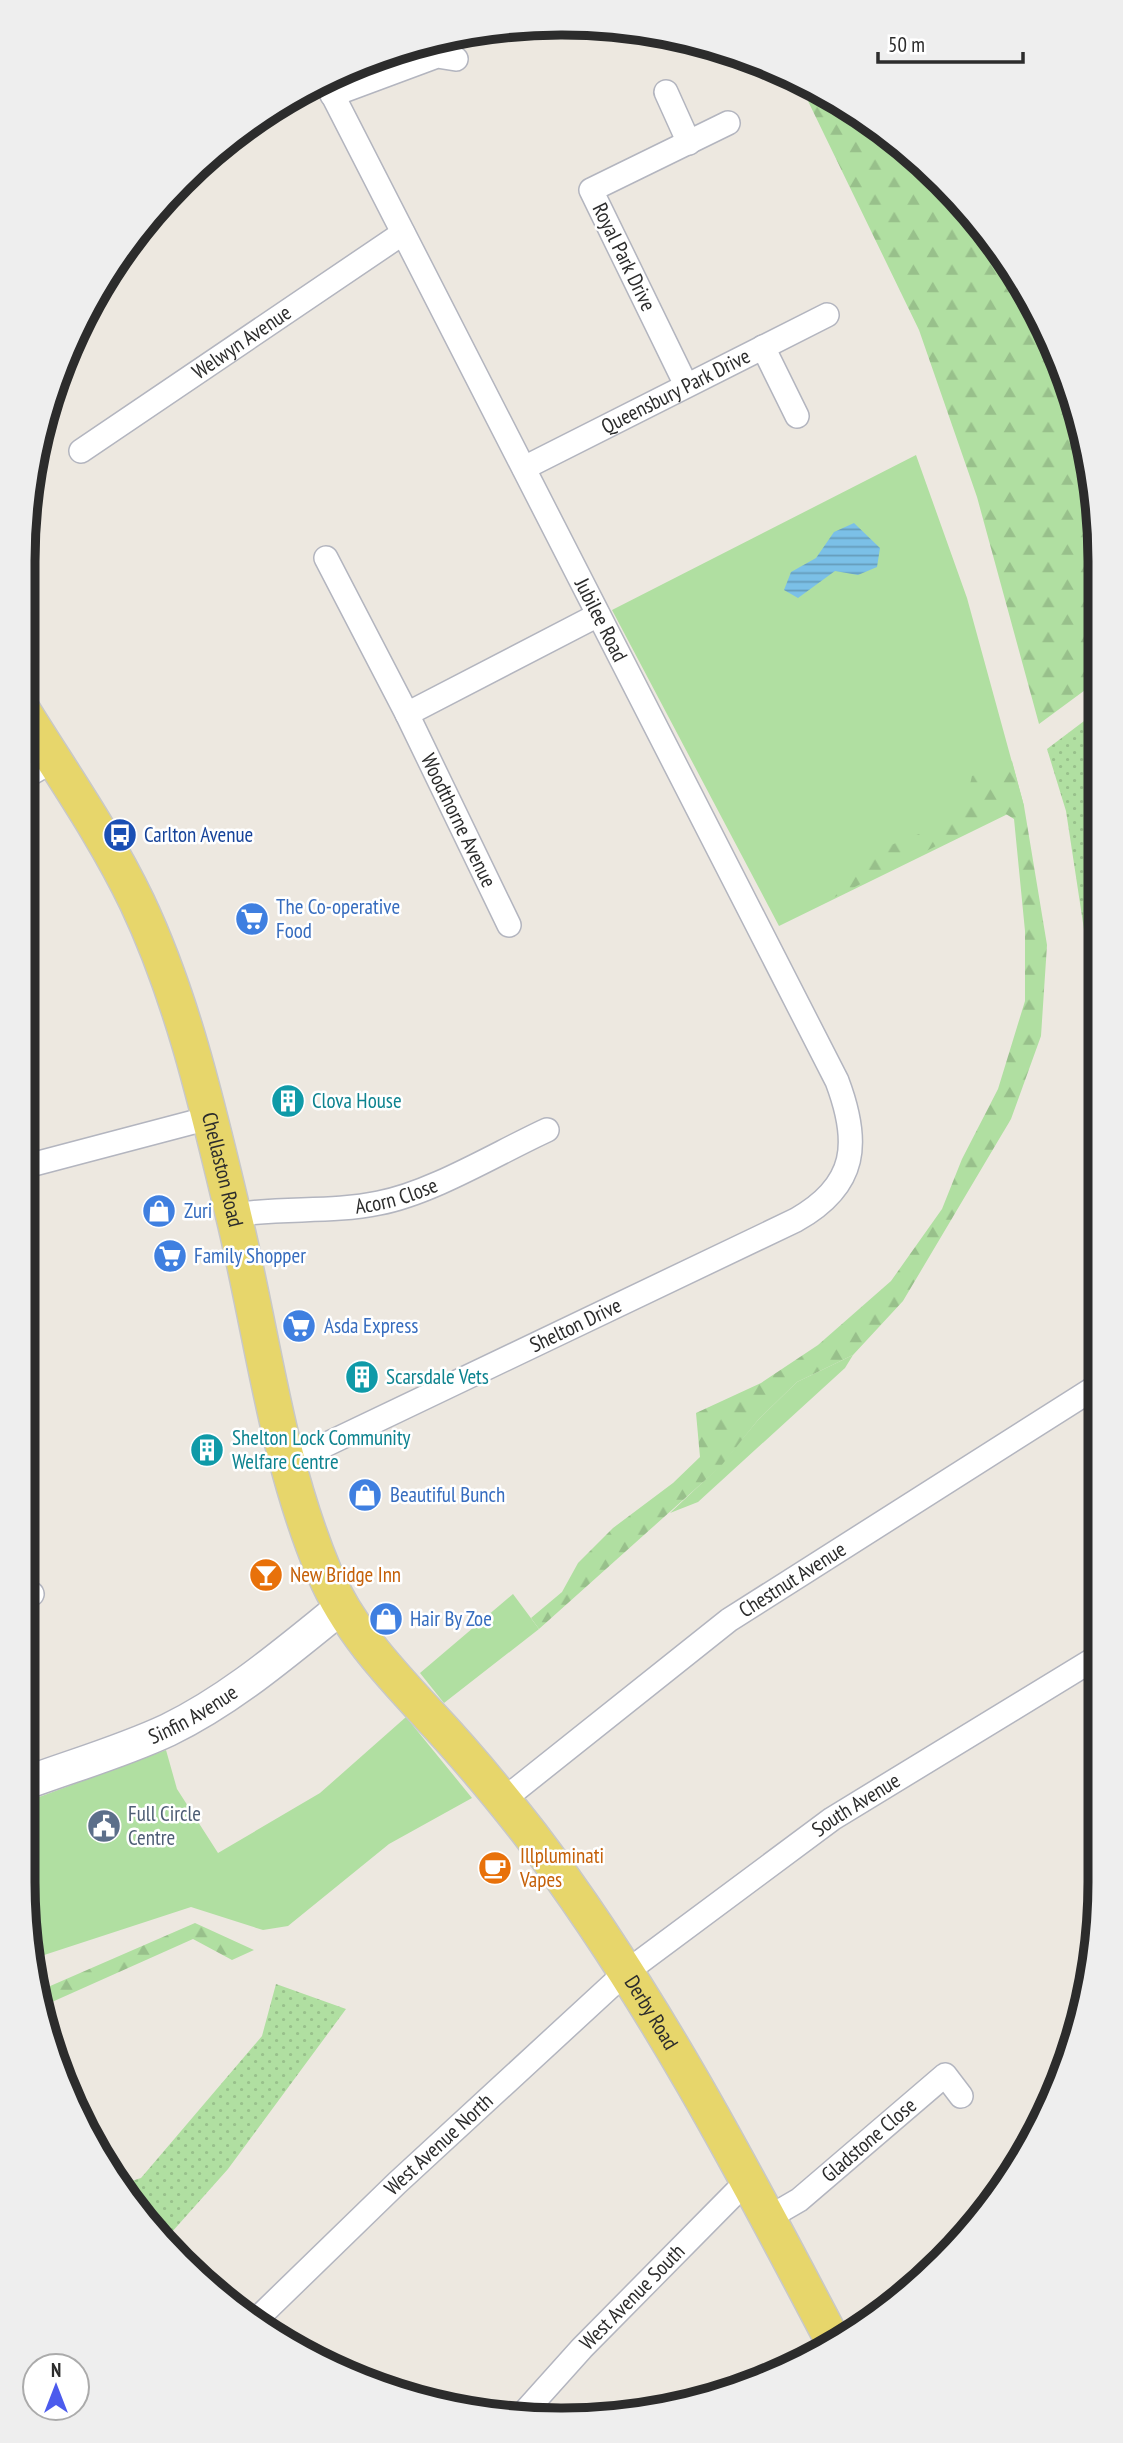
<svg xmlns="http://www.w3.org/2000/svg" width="1123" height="2443" viewBox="0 0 1123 2443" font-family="'PT Sans Narrow',sans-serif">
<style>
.grass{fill:#b0dfa1}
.forest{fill:url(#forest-firs)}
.park{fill:url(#park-dots)}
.water{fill:url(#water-rules)}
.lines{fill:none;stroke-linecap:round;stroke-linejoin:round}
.street-casing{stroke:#b3b5bf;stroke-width:26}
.secondary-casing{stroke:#b3b5bf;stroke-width:35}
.primary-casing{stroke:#c8c8c8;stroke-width:38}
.street{stroke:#fff;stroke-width:23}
.secondary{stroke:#fff;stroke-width:32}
.primary{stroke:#e7d66b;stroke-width:35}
.labels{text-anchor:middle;stroke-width:5;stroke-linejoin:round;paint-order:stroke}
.street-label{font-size:21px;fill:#2c2c2c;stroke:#fff}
.transit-label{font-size:21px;fill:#164399;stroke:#fff;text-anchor:start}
.shop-label{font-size:21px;fill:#366cbe;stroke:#fff;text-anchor:start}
.culture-label{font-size:21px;fill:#0d838f;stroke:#fff;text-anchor:start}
.food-label{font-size:21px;fill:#c56008;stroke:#fff;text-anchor:start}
.service-label{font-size:21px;fill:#4e5e75;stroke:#fff;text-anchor:start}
.rim{fill:none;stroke:#2c2c2c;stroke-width:9}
</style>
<defs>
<pattern id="forest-firs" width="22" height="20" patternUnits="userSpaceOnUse" patternTransform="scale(1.75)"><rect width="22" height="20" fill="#b0dfa1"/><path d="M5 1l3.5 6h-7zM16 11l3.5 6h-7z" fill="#98c08b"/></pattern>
<pattern id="park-dots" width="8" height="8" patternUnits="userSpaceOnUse" patternTransform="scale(1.75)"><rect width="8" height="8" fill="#b0dfa1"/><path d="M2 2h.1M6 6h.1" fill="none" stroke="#98c08b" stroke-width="1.8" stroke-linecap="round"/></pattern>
<pattern id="water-rules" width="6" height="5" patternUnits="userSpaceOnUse" patternTransform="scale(1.75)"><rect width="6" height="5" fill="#7bc0e7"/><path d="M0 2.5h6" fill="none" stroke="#659cbb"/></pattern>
</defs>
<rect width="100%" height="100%" fill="#ede8e0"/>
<path class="grass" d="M916 455 967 598 1024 806 779 926 612 610Z
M853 1355 845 1368 698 1502 670 1513 720 1466 758 1420 797 1382Z
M513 1594 539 1629 444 1703 420 1673Z
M406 1717 472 1798 389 1844 288 1926 263 1930 191 1907 35 1958 23 1881V1803L166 1750 177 1789 218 1853 320 1793Z"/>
<path class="forest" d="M822 95 889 134 989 233 1059 355 1096 491V682L1039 724 977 497 919 330 808 101Z
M1012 761 1024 806 1047 945 1041 1036 1011 1119 903 1301 853 1355 797 1382 758 1420 721 1466 539 1629 531 1618 562 1592 578 1563 613 1528 673 1483 700 1457 696 1413 761 1383 818 1345 891 1281 942 1209 962 1159 998 1089 1025 1001V931L1014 819 1001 811 980 824 811 909V901L858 858 962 817 972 776Z
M195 1923 254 1950 232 1960 193 1939 43 2006 41 1990Z"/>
<path class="park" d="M1096 712 1097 950 1085 936 1066 811 1047 749Z
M276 1984 346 2009 228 2169 163 2242 119 2185 141 2178 262 2036Z"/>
<path class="water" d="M854 523 880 548 877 567 858 575 835 571 798 598 784 590 791 572 816 558 834 532Z"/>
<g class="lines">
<g class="street-casing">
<g id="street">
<path d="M666 92 689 143"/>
<path d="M332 95 437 56 456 59"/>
<path d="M763 347 797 416"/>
<path d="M686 385 591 190 728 123"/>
<path id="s1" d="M81 451 403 233"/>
<path id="s2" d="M524 468 827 315"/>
<path id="s3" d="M326 558 407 714 509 925"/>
<path d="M407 714 598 615"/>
<path d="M23 778 54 760"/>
<path d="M23 1167 209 1118"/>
<path id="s4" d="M234 1215C282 1207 331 1213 379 1203 432 1193 497 1153 547 1130"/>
<path id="s5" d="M286 1460 298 1458 796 1220C858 1185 860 1142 837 1081L325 80"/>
<path d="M23 1597 32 1594"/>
<path id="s6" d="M503 1800 729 1620 1099 1385"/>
<path id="s7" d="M768 2218 799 2200 945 2075 961 2096"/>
<path id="s8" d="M257 2319 397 2183 625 1973 832 1819 1099 1656"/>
<path id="s9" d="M521 2416 582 2348 748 2180"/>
</g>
</g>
<g class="secondary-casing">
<g id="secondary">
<path id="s10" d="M23 1784C71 1766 121 1752 168 1730 232 1699 287 1651 342 1607"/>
</g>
</g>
<g class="primary-casing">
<g id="primary">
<path id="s11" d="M23 711C62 774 105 835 137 902 183 999 208 1109 233 1213 263 1335 275 1455 324 1572 347 1627 388 1671 428 1714 464 1752 498 1793 530 1834 649 1990 744 2171 835 2345"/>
</g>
</g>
<use href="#street" class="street"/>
<use href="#secondary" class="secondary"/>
<use href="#primary" class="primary"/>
</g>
<defs>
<g id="bus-disc" transform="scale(1.75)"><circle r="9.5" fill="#1a4fb4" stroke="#fff"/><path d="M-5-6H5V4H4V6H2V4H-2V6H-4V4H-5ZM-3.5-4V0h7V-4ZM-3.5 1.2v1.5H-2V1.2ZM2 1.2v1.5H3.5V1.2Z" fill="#fff"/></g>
<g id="supermarket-disc" transform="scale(1.75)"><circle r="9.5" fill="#3f7fe0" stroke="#fff"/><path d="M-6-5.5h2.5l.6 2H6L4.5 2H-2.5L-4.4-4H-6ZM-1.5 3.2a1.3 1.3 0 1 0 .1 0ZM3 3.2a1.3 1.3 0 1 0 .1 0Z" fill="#fff"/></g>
<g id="building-disc" transform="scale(1.75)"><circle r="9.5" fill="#0f9aa8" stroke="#fff"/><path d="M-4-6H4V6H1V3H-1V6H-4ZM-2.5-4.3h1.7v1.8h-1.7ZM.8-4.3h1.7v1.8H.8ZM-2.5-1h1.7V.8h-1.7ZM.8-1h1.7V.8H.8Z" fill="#fff"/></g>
<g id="shop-disc" transform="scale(1.75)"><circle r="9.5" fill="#3f7fe0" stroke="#fff"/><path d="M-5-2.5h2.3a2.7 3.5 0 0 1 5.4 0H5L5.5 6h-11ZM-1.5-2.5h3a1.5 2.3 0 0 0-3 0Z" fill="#fff"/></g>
<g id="bar-disc" transform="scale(1.75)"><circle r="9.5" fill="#e8710a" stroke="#fff"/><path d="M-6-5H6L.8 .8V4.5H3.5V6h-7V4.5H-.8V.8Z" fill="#fff"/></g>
<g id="civic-disc" transform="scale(1.75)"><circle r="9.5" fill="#5c6f8a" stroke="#fff"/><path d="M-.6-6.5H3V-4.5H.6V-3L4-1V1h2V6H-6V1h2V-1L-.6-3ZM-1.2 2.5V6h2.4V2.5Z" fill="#fff"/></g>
<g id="cafe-disc" transform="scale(1.75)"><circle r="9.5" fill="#e8710a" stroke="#fff"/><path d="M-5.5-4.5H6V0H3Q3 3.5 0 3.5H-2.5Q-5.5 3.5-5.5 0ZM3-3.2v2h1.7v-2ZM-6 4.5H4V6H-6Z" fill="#fff"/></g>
</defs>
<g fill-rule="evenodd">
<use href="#bus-disc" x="120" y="835"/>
<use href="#supermarket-disc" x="252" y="919"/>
<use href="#building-disc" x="288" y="1101"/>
<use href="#shop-disc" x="159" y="1211"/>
<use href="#supermarket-disc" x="170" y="1256"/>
<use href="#supermarket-disc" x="299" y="1326"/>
<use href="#building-disc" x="362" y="1377"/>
<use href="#building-disc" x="207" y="1450"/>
<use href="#shop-disc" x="365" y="1495"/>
<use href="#bar-disc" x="266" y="1575"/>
<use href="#shop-disc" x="386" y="1619"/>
<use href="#civic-disc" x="104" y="1826"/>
<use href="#cafe-disc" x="495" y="1868"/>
</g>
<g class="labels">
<g class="street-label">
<text transform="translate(624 257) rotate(64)" y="7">Royal Park Drive</text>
<text dy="7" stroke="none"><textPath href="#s1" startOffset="194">Welwyn Avenue</textPath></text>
<text dy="7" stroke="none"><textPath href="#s2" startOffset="170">Queensbury Park Drive</textPath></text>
<text transform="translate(601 620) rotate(63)" y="7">Jubilee Road</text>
<text dy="7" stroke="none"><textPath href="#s3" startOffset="294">Woodthorne Avenue</textPath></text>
<text dy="7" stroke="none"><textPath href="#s11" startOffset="504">Chellaston Road</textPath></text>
<text dy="7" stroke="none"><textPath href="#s4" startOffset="164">Acorn Close</textPath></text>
<text dy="7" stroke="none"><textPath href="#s5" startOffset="320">Shelton Drive</textPath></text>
<text dy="7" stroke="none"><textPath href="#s6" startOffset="364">Chestnut Avenue</textPath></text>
<text dy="7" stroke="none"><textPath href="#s10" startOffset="184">Sinfin Avenue</textPath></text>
<text dy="7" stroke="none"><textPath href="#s8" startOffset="791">South Avenue</textPath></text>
<text dy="7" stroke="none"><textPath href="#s11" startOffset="1470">Derby Road</textPath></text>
<text dy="7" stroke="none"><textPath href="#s7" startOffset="128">Gladstone Close</textPath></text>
<text dy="7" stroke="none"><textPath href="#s8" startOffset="252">West Avenue North</textPath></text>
<text dy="7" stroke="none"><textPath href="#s9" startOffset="163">West Avenue South</textPath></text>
</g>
<g class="transit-label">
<text x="144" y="842">Carlton Avenue</text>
</g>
<g class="shop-label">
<text x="276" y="914">The Co-operative<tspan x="276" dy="24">Food</tspan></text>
<text x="184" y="1218">Zuri</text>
<text x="194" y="1263">Family Shopper</text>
<text x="324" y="1333">Asda Express</text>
<text x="390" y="1502">Beautiful Bunch</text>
<text x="410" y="1626">Hair By Zoe</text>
</g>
<g class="culture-label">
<text x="312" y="1108">Clova House</text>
<text x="386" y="1384">Scarsdale Vets</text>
<text x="232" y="1445">Shelton Lock Community<tspan x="232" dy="24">Welfare Centre</tspan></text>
</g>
<g class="food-label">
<text x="290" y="1582">New Bridge Inn</text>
<text x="520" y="1863">Illpluminati<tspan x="520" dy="24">Vapes</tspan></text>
</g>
<g class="service-label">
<text x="128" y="1821">Full Circle<tspan x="128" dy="24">Centre</tspan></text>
</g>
</g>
<path d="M0 0H1123V2443H0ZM561 35H562A526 526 0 0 1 1088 561V1882A526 526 0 0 1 562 2408H561A526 526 0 0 1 35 1882V561A526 526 0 0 1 561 35Z" fill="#eee" fill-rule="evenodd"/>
<path class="rim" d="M561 35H562A526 526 0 0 1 1088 561V1882A526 526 0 0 1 562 2408H561A526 526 0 0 1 35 1882V561A526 526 0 0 1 561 35Z"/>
<g transform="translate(56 2387)"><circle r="33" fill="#ffffff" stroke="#ababab" stroke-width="2"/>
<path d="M0-5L12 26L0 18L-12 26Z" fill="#4c5bed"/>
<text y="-10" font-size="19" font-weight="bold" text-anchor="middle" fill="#2c2c2c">N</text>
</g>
<path d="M878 52v10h145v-10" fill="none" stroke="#2c2c2c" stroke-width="3.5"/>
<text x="888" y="52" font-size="21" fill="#2c2c2c" stroke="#ffffff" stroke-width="5" paint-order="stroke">50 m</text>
</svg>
